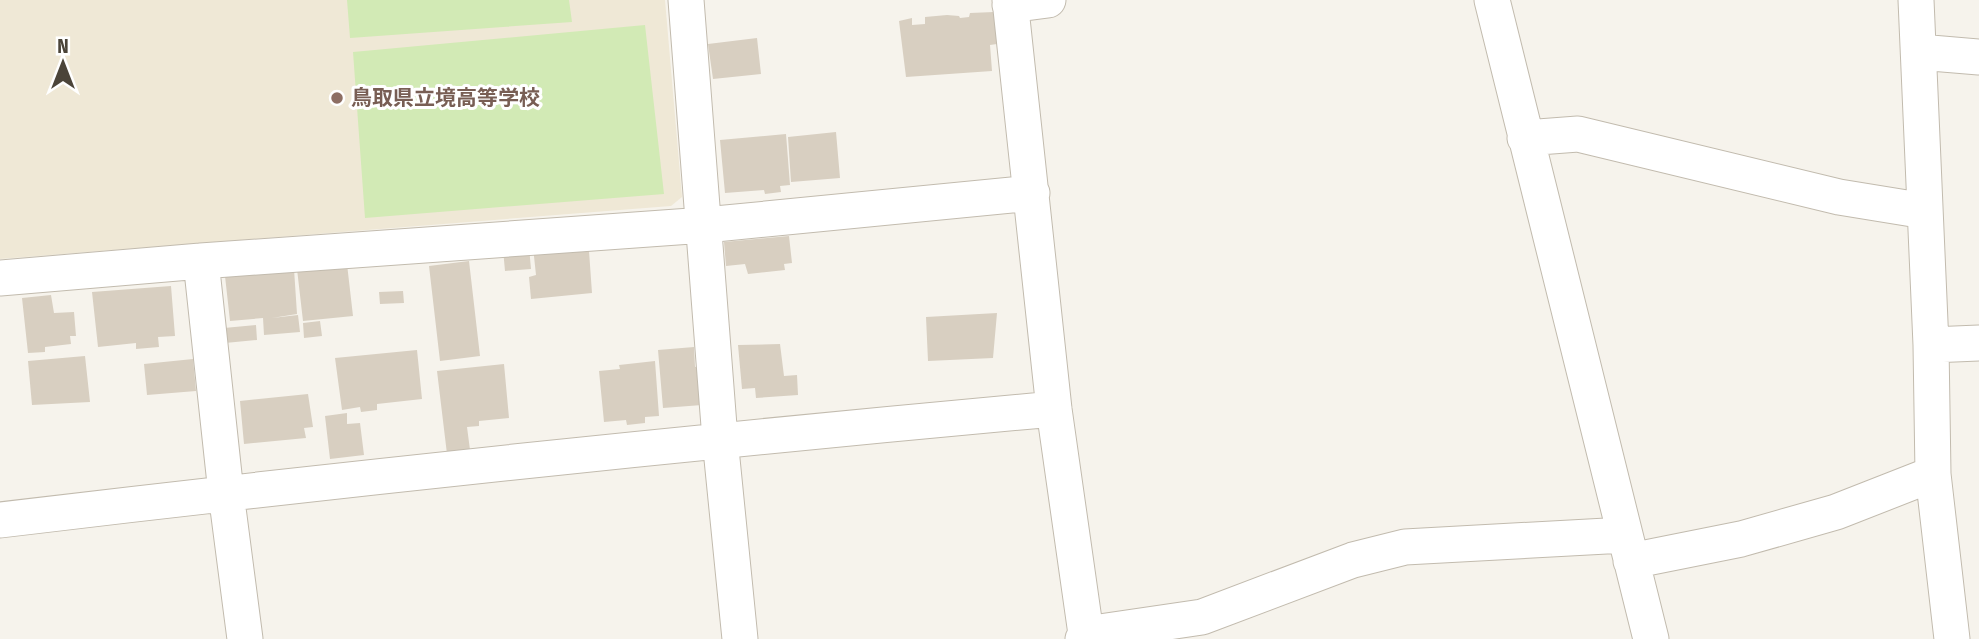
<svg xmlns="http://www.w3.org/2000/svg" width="1979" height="639" viewBox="0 0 1979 639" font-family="'Fira Sans Condensed','Noto Sans JP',sans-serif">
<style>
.education{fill:#efe8d6}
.green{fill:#d2eab5}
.building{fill:#d8cfc1}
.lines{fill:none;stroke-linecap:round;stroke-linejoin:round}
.minor-casing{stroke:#c2bbae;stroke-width:37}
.minor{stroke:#fff;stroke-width:35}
.education-dot{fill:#8d6e63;stroke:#fff;stroke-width:2.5}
.labels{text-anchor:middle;stroke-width:6;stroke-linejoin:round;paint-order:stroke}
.education-label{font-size:21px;font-weight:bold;fill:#785e54;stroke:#fff;text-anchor:start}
</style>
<rect width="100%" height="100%" fill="#f6f3ec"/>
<path class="education" d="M0 0H665L682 197 671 206 0 259Z"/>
<path class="green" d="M347 0H569L572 22 350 38Z
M645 25 664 194 365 218 353 52Z"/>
<path class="building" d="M994 12 997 44 990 45 992 71 906 77 899 21 912 18V25L925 24V17L947 15 959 16 960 18 969 17 970 13Z
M757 38 761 74 713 79 708 44Z
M836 132 840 178 791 182 788 137Z
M786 134 790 185 780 186 781 192 765 194 764 190 725 193 720 140Z
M789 236 792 263 784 264 785 270 748 274 745 264 726 266 724 242Z
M560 244V253L589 251 592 293 531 299 529 277 536 275 533 247Z
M529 247 531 269 505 271 503 249Z
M469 261 480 356 440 361 429 266Z
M347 264 353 316 303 321 297 269Z
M294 269 297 314 272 318 298 315 300 332 264 335 263 318 230 321 225 276Z
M171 286 175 336 158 337 159 347 136 349V343L98 347 92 292Z
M403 291 404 303 380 304 379 292Z
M51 295 54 313 74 312 76 336H70L71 344 45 347V352L28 353 22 298Z
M997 313 993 358 928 361 926 317Z
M320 321 322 336 304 338 303 323Z
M256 325 257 340 225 343 224 328Z
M780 344 784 376 797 375 798 395 756 398 755 388 742 389 738 345Z
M694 347 695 367 700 366 702 405 663 408 658 350Z
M417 350 422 399 377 404V410L361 412 360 407 342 410 335 358Z
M85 356 90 402 32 405 28 361Z
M193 359 196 391 147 395 144 364Z
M655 361 659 416 645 417V423L627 425 626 420 604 422 599 371 620 369 619 365Z
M504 364 509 418 479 421V426L467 427 470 450 447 454 437 371Z
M308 394 313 427 304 428 306 438 244 444 240 401Z
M347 413V424L360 423 364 455 330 459 325 416Z"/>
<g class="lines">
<g class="minor-casing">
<path id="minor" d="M686 0 720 439 740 639
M1010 0 1054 409 1086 634 1083 639
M1492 0 1651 639
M1916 0 1931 345 1933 474
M1010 5 1048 0
M1919 52 1979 57
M1525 138 1578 134 1839 197 1925 211
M201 261 226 493 245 639
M0 278 201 261 705 225 1032 193
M1931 345 1979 343
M0 520C351 478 702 441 1054 409
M1631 561 1741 539 1836 512 1933 474 1952 639
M1086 634 1202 617 1353 560 1405 547 1625 535"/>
</g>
<use href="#minor" class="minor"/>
</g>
<circle class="education-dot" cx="337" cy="98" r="7"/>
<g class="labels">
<g class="education-label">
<text x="351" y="105">鳥取県立境高等学校</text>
</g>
</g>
<g transform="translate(63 63)" stroke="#ffffff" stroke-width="5" paint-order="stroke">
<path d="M0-5L12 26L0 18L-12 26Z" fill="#4b4439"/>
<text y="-10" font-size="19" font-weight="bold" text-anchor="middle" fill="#4b4439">N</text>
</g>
</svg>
